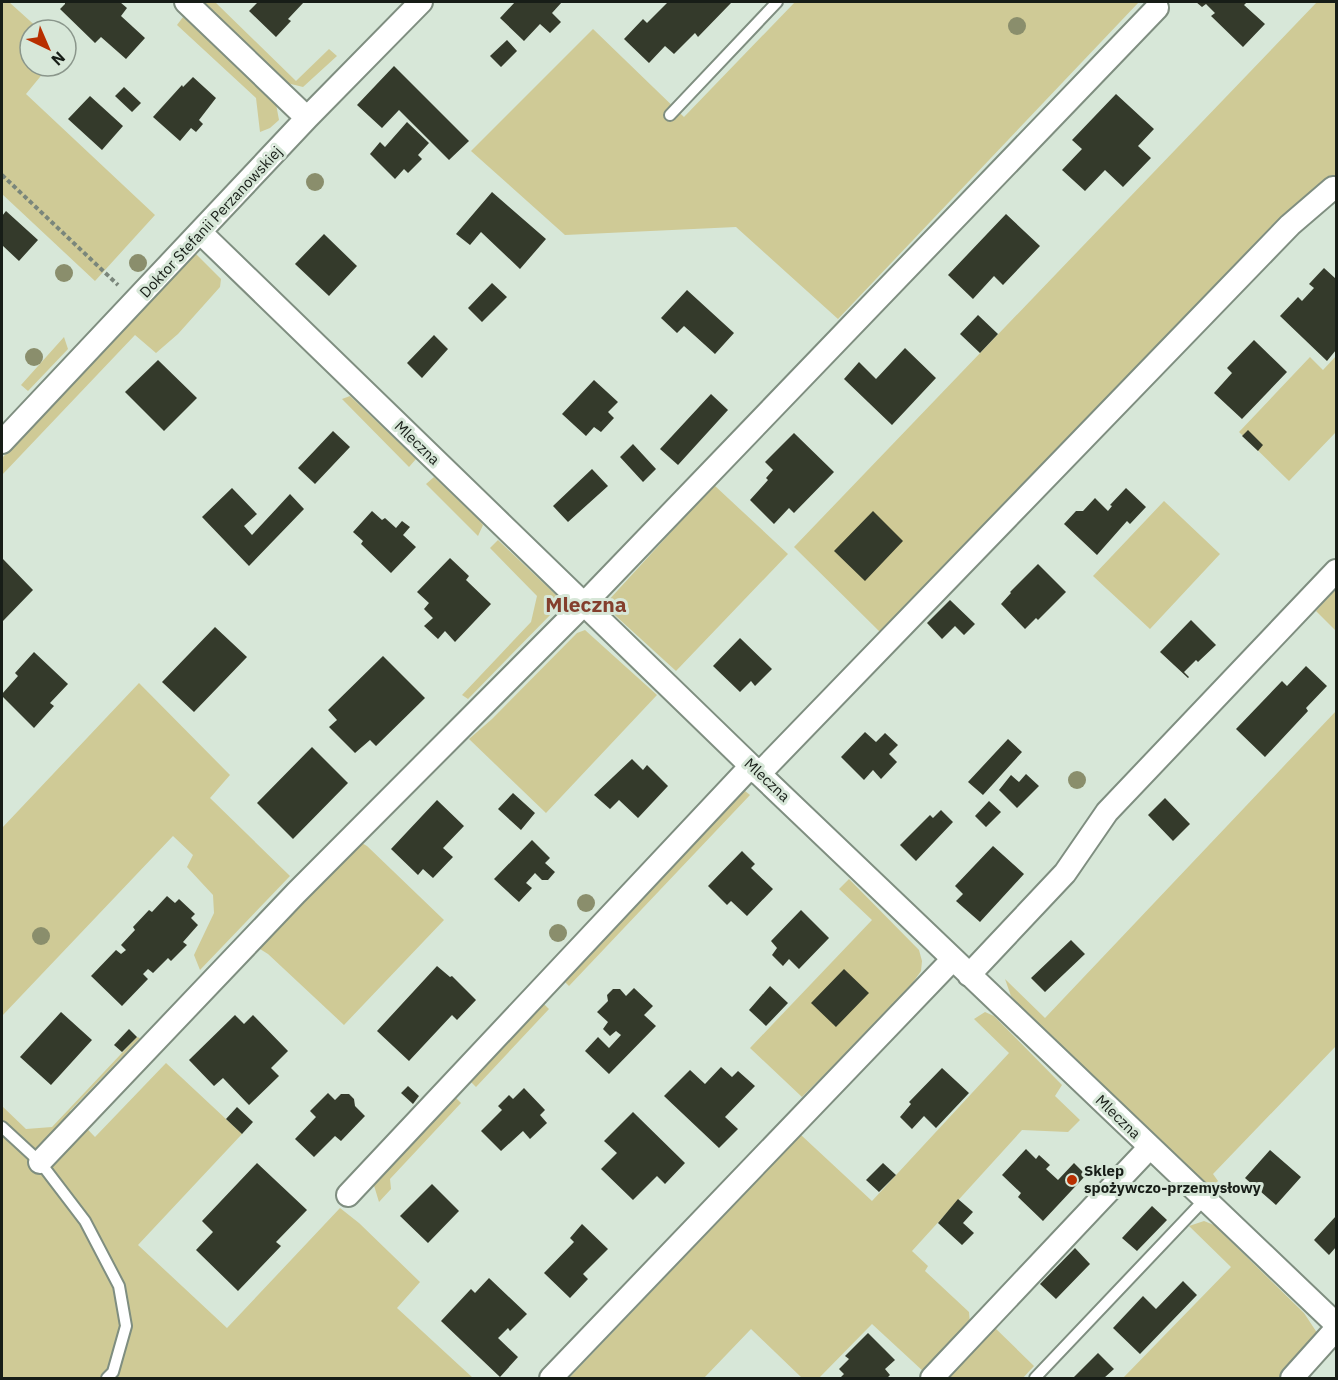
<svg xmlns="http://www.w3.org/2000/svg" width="1338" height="1380" viewBox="0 0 1338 1380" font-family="'IBM Plex Sans',sans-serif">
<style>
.green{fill:#cfca96}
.building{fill:#343a2b}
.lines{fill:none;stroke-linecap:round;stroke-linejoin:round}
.lane-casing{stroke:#7f8e80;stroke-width:14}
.street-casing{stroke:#7f8e80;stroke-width:26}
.path{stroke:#7a867b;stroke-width:4;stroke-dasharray:4.5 3;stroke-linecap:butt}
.lane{stroke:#fff;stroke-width:10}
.street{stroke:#fff;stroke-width:22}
.tree{fill:#8a8e6c}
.poi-dot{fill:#b82f00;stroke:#d7e7d8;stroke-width:2}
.labels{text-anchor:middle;stroke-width:6;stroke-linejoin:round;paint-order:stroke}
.street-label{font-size:15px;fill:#171d17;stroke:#d7e7d8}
.poi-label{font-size:15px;font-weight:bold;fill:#171d17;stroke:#d7e7d8;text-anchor:start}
.district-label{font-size:21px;font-weight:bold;fill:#843f2d;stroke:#d7e7d8}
</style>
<rect width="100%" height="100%" fill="#d7e7d8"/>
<path class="green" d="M2 2H9L40 30H30V66H49L26 94 155 215 95 281 2 194Z
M203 2H215L296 81 329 49 337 56 303 87 287 83Z
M795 2H1139L838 319 736 227 565 235 471 151 593 29 684 117Z
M1317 2H1336V192L881 633 794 547Z
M183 17 271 97 276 104 279 120 270 128 260 132 256 98 177 25Z
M196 254 221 279 220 287 178 334 156 353 135 335 2 475V458Z
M64 337 68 349 28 391 21 385Z
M1336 356V432L1289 481 1239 432 1310 357 1323 370Z
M350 396 416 459 409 467 342 399Z
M434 477 479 520 483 525 478 536 426 484Z
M714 485 788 554 676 671 606 607 607 602Z
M1164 501 1220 554 1150 629 1093 576Z
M498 540 556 595 559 602 556 609 468 699 462 695 531 622 537 596 490 548Z
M1336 589V631L1316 611Z
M585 630 657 695 546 813 469 739 492 719 577 633Z
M139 683 230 775 210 798 290 876 200 970 194 955 214 913 213 895 187 867 193 855 173 836 2 1016V828Z
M1336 711V1046L1213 1174 1218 1181 1213 1186 1201 1182 1037 1025 1011 996 1005 979 1045 1018Z
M745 791 750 795 569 986 562 979 740 792Z
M358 841 367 846 444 920 344 1025 268 954 260 949 286 917Z
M849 879 919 950 922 961 921 971 905 994 802 1097 750 1048 872 920 839 889Z
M540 1000 549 1009 476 1087 467 1078Z
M985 1012 994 1016 1062 1085 1055 1096 1080 1120 1068 1132 1022 1130 912 1251 928 1266 925 1271 969 1312 970 1324 924 1372 872 1324 819 1378H802L751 1329 704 1378H569L801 1135 872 1201 1009 1053 974 1019Z
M137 1037 140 1038 70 1111 95 1137 166 1063 242 1134 138 1245 227 1328 340 1208 359 1223 420 1282 397 1308 473 1378H2V1106L26 1129 52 1127Z
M453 1095 461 1103 390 1179 391 1189 379 1202 372 1179Z
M1204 1221 1214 1225 1304 1313 1331 1354 1308 1378H1123L1231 1267 1189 1226Z
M991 1324 1034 1366 1023 1378H941Z"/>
<path class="building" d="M65 2H120L127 8 121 16 145 38 126 59 101 37 95 43 60 9 65 4Z
M258 2H304L288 19 291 21 276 37 249 11Z
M515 2H562L552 13 561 22 550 33 540 24 524 41 500 18Z
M668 2H729L731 3 698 37 695 33 674 54 665 46 649 63 624 39 643 19 647 23Z
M1196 2H1247L1244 5 1265 24 1243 47 1211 16 1215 13 1206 4 1202 7Z
M507 40 517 51 501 67 490 56Z
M394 66 469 141 449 160 399 110 382 128 357 105Z
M193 77 216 98 199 120 203 124 196 132 191 128 180 141 153 117 182 85 183 87Z
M124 87 141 103 132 112 115 96Z
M1116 94 1154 129 1138 146 1151 158 1123 187 1105 170 1085 191 1062 170 1082 149 1072 140Z
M90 96 123 126 102 150 68 119Z
M407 122 429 143 418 155 422 159 408 173 404 169 395 179 370 154 380 142 385 147Z
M492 192 546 239 520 269 481 232 470 245 456 234Z
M6 211 38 240 19 261 2 245V216Z
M1006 214 1040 246 1003 285 994 276 973 299 948 275Z
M324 234 357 266 329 296 295 264Z
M1324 268 1336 279V350L1327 361 1280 316 1298 297 1302 301 1314 288 1309 284Z
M492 283 507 297 482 322 468 308Z
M687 290 734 333 715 354 684 326 677 333 661 318Z
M978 315 998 334 980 353 960 334Z
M434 335 448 349 422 378 407 363Z
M1254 340 1287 372 1242 419 1214 393 1232 373 1227 368Z
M905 348 936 378 892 425 844 379 859 362 876 379Z
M158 360 197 398 164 431 125 392Z
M594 380 618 402 608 412 614 418 601 432 594 427 586 436 562 414Z
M711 394 728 410 678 465 660 449Z
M1248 430 1263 445 1258 451 1242 436Z
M333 431 350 447 315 484 298 468Z
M794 433 834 472 794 513 789 508 774 524 750 500 768 480 766 478 773 470 765 462Z
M633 444 656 469 643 482 620 457Z
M592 469 608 486 568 522 553 506Z
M232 488 257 514 244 526 252 535 290 494 304 509 249 566 202 517Z
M1126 488 1146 507 1130 524 1127 521 1097 555 1064 524 1076 511H1083L1095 498 1108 511 1112 506 1110 505Z
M372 511 382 520 385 518 396 528 402 521 410 527 403 535 416 547 391 573 361 544 363 541 353 532Z
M873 511 903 541 865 581 834 551Z
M2 558 33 590 2 622Z
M450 558 469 576 466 580 491 604 455 642 445 631 438 639 424 626 433 618 424 609 429 603 417 592Z
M1038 564 1066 592 1038 620 1036 618 1025 629 1001 604 1011 593 1010 592Z
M950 600 975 624 964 635 955 626 942 639 927 623Z
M1191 620 1216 645 1198 662 1196 660 1184 672 1189 677 1188 678 1160 652Z
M215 627 247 657 194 712 162 682Z
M740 638 772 669 755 686 751 681 740 692 713 666Z
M34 652 68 684 50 703 54 706 34 728 2 696V694L18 676 15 673Z
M383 656 425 698 376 746 370 740 355 753 329 727 337 720 328 710Z
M1306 666 1327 686 1306 708 1308 711 1265 757 1236 729 1282 681 1287 686Z
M865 732 876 742 885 733 898 745 889 754 897 762 881 779 873 770 864 780 841 757Z
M1008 739 1022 752 983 795 968 782Z
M312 747 348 783 293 839 257 803Z
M632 759 643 770 647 765 668 786 638 818 619 800 610 809 594 795Z
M1026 774 1039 786 1017 808 999 790 1011 775 1019 782Z
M513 793 535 813 521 830 498 809Z
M1165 798 1190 824 1173 841 1148 815Z
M437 800 464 826 443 848 453 857 433 878 423 869 418 875 391 849Z
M989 801 1001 812 986 827 975 816Z
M941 810 953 822 916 861 900 845 930 815 933 818Z
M532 840 550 858 545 863 555 872 548 880H542L535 873 526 883 532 888 519 902 494 879Z
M993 846 1024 874 980 922 956 901 963 894 955 886Z
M742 851 755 864 751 868 773 889 747 916 731 901 727 905 708 886Z
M167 896 175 903 179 899 195 914 191 918 198 925 183 942 187 945 171 961 168 958 153 973 148 969 143 974 148 979 122 1006 91 976 116 950 121 954 126 950 121 945 135 930 133 927 149 910 152 912Z
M801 910 829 938 799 969 789 959 783 966 772 955 777 948 771 941Z
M1071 940 1085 954 1045 992 1031 978Z
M437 966 450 977 452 976 476 1000 457 1020 452 1015 409 1061 377 1031Z
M844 969 869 993 836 1027 811 1003Z
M770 986 788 1003 766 1026 749 1010Z
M634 988 653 1006 644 1015 656 1026 609 1074 585 1051 598 1037 609 1048 621 1035 616 1031 610 1036 603 1029 608 1022 597 1012 608 1001 607 995 613 989H620L626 996Z
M61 1012 92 1040 51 1085 20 1057Z
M235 1015 244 1024 253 1015 288 1051 271 1068 279 1076 249 1105 223 1078 214 1086 189 1060Z
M129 1029 137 1037 122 1052 114 1045Z
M721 1067 732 1077 738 1071 755 1086 725 1117 738 1129 719 1148 664 1096 690 1070 705 1084Z
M942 1068 969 1093 936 1128 924 1116 912 1129 900 1117 911 1104 909 1102Z
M408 1086 419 1096 413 1104 401 1093Z
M524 1088 545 1110 540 1115 547 1123 530 1139 523 1131 501 1151 481 1131 502 1110 498 1106 509 1095 513 1099Z
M328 1093 335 1100 341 1094H349L354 1099 355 1106 365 1116 341 1141 335 1136 314 1157 295 1139 316 1117 310 1111Z
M237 1107 253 1122 242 1134 226 1119Z
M633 1112 685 1163 665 1184 657 1176 633 1200 601 1169 617 1153 604 1141Z
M1026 1149 1036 1159 1039 1155 1050 1165 1046 1169 1058 1180 1074 1163 1086 1175 1043 1221 1018 1197 1021 1193 1002 1175Z
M1270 1150 1301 1177 1276 1205 1245 1178Z
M257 1163 307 1210 276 1242 281 1246 238 1291 196 1250 213 1232 202 1221Z
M883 1163 896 1175 879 1192 866 1180Z
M432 1184 459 1211 428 1243 400 1216Z
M958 1199 973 1212 963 1223 974 1233 962 1245 938 1223Z
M1152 1206 1167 1220 1137 1251 1122 1238Z
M1336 1216V1247L1329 1255 1314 1240Z
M582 1224 608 1249 583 1274 588 1279 570 1298 544 1273 574 1242 570 1238Z
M1075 1248 1090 1264 1056 1299 1040 1284Z
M489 1278 527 1314 510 1331 508 1328 498 1338 518 1357 500 1377 441 1321 471 1289 475 1293Z
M1183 1281 1197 1295 1140 1354 1113 1328 1143 1296 1156 1309Z
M868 1333 895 1360 885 1369 890 1375 887 1378H840L844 1374 839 1369 849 1359 845 1356Z
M1098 1353 1114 1369 1104 1378H1073Z"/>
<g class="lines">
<g class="lane-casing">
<path id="lane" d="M670 115 777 2
M2 1127 40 1162 85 1221 119 1286 126 1326 113 1372 107 1378
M1035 1378 1204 1200"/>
</g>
<g class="street-casing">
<path id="street" d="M186 2 307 118
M201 233 751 766 1336 1324
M2 442 307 118 421 2
M759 774 1290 225 1333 188
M969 975 1065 873 1107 812 1336 571
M40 1162 296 893 584 604 1157 8
M348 1195 751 766
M551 1378 953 959
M932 1378 1150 1147
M1292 1378 1336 1329"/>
</g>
<path class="path" d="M2 175 118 285"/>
<use href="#lane" class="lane"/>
<use href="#street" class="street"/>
</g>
<g class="tree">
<circle cx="1017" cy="26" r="9"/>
<circle cx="315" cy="182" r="9"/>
<circle cx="138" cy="263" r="9"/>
<circle cx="64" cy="273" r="9"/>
<circle cx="34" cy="357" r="9"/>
<circle cx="1077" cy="780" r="9"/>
<circle cx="586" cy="903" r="9"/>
<circle cx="558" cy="933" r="9"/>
<circle cx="41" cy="936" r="9"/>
</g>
<circle class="poi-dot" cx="1072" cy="1180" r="6"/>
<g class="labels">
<g class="street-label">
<text transform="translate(211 222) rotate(-47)" y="5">Doktor Stefanii Perzanowskiej</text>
<text transform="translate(417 443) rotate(44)" y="5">Mleczna</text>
<text transform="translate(767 780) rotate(43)" y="5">Mleczna</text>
<text transform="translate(1118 1117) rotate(44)" y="5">Mleczna</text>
</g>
<g class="poi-label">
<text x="1084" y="1176">Sklep<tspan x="1084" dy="17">spożywczo-przemysłowy</tspan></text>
</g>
<g class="district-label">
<text x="586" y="612">Mleczna</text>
</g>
</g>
<rect width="1338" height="1380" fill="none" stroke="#171d17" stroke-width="6"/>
<g transform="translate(48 48) rotate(136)"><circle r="28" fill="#d7e7d8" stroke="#8a968b" stroke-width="1.5"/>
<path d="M0-4.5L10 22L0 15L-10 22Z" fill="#b82f00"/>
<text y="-9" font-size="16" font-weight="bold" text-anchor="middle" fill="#171d17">N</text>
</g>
</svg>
